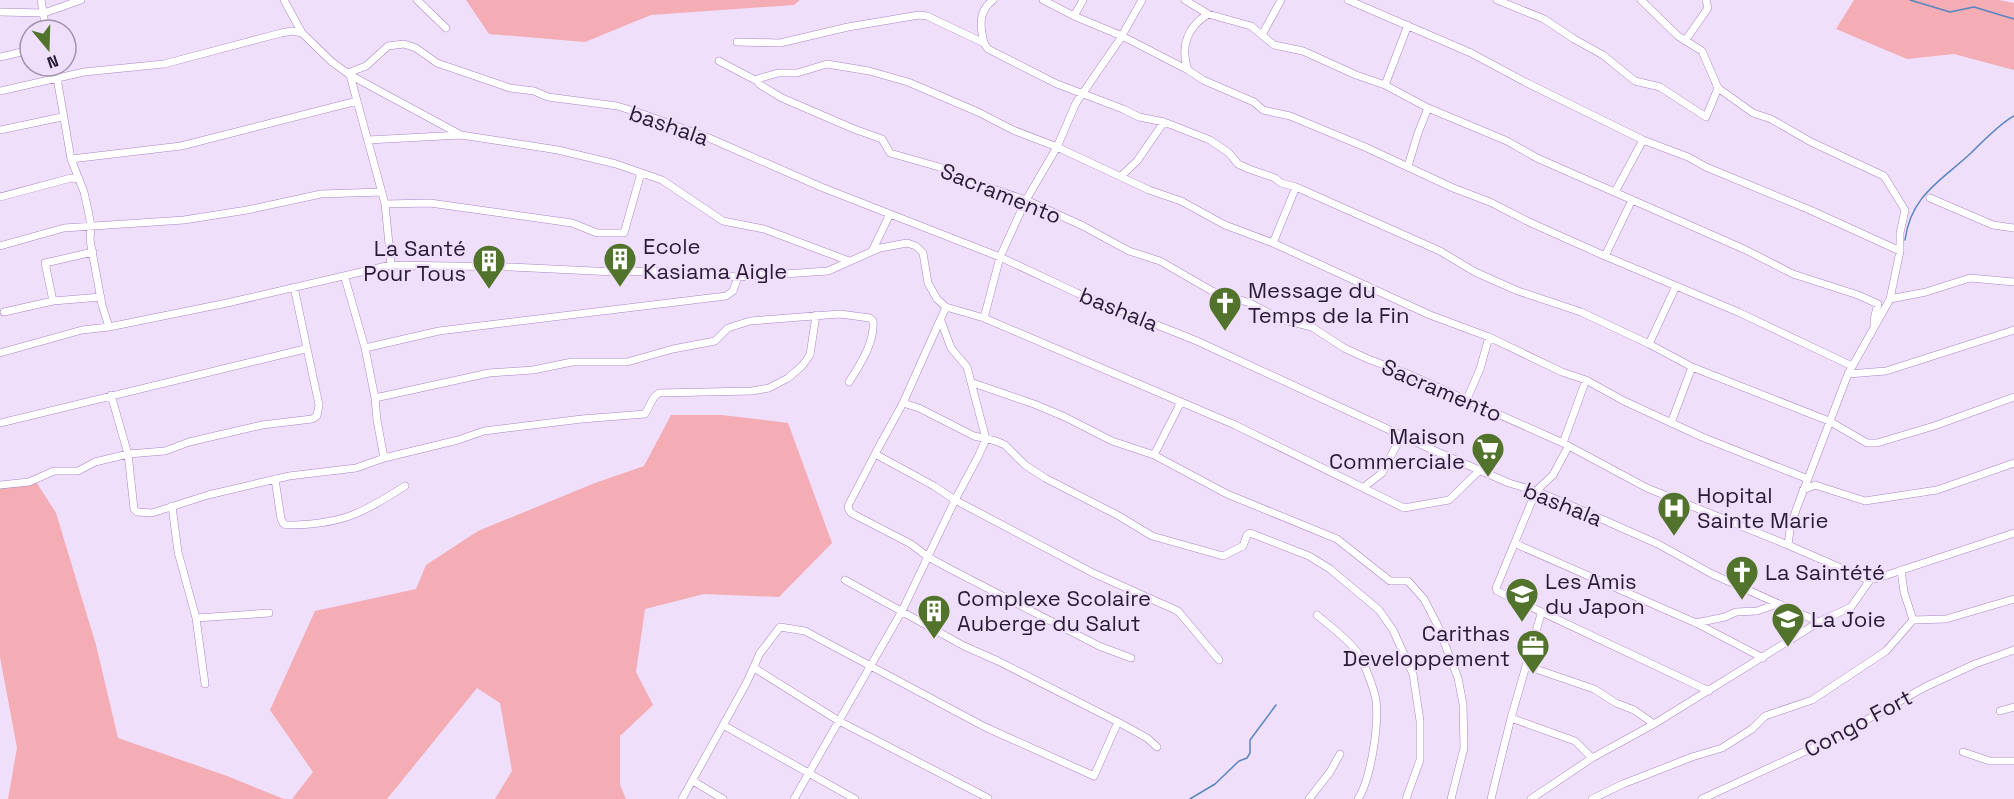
<svg xmlns="http://www.w3.org/2000/svg" width="2014" height="799" viewBox="0 0 2014 799" font-family="'Space Grotesk',sans-serif">
<style>
.green{fill:#f4acb5}
.lines{fill:none;stroke-linecap:round;stroke-linejoin:round}
.stream{stroke:#5885c1;stroke-width:1.5}
.minor-casing{stroke:#ab85c5;stroke-width:8}
.minor{stroke:#fff;stroke-width:7}
.labels{text-anchor:middle;stroke-width:4.5;stroke-linejoin:round;paint-order:stroke}
.street-label{font-size:22px;fill:#2a1b35;stroke:#efdffb}
.poi-label{font-size:22px;fill:#2a1b35;stroke:#efdffb;text-anchor:start}
</style>
<rect width="100%" height="100%" fill="#efdffb"/>
<path class="green" d="M466 0H800L794 5 651 15 585 42 489 34Z
M1854 0H1999L2014 3V70L1954 54 1907 59 1836 29Z
M671 415H722L788 423 832 543 779 597 704 594 645 609 636 672 653 705 620 736V785L626 799H495L512 771 500 703 477 688 387 799H292L313 772 270 710 315 611 416 589 426 565 478 531 595 483 644 466Z
M33 477 56 513 96 645 118 738 227 776 284 799H8L17 748 0 657V483L23 482Z"/>
<g class="lines">
<path class="stream" d="M1910 0 1950 12 1974 7 2014 19
M1905 240C1911 195 1941 181 1971 153 1981 143 2002 122 2014 116
M1190 799 1215 784 1239 761 1247 758 1250 753V740L1276 705"/>
<g class="minor-casing">
<path id="minor" d="M41 0 46 30
M284 0 302 33 332 62 350 75 461 135 558 150 616 164 662 180 723 221 764 229 849 261
M417 0 446 28
M1043 0 1074 16 1122 36 1188 70 1203 80 1254 102 1263 110 1290 116 1365 147 1453 188 1490 202 1529 222 1605 256 1738 312 1852 366
M1185 0 1208 14 1251 26 1274 45 1303 51 1356 75 1385 85 1428 108 1507 141 1537 158 1746 250 1793 274 1858 295 1878 304 1874 319V326
M1348 0 1471 53 1525 82 1643 140 1688 157 1706 167 1810 210 1900 251
M1497 0 1544 19 1574 39 1603 55 1635 81 1660 87 1706 117 1718 88 1753 113 1771 119 1811 142 1884 176 1905 210 1900 233V251L1890 299 1848 374 1796 510 1790 530 1788 545
M1641 0 1678 36 1702 51 1718 88
M0 12 44 13 81 0
M1074 16 1083 0
M1262 35 1281 0
M1685 41 1708 8 1706 0
M737 42 780 43 848 27 919 15 927 16 984 43 988 49 1057 84 1123 109 1139 117 1164 122 1210 140 1229 153 1238 164 1249 169 1275 178 1281 183 1296 187 1440 251 1475 272 1518 291 1581 312 1649 344 1692 367 1829 421 1867 443H1877L1934 426 2014 397
M984 43C980 27 978 11 993 0
M0 57 30 50
M719 61 757 81
M55 66 71 159 84 192 88 210 91 226 90 240 102 305 109 327
M1188 70C1180 47 1187 27 1208 14
M348 73 366 66 388 46 404 44 416 48 437 63 510 88 534 91 548 97 617 106 640 113 709 138 821 187 1000 257 1077 293 1197 341 1433 450 1509 483 1536 491 1579 509 1658 544 1712 574 1819 622
M350 75 385 204 391 265
M1385 85 1408 25
M0 91 84 72 164 64 281 33 292 31 302 33
M0 130 62 117
M368 140 461 135
M71 159 181 146 357 101
M1408 166 1418 133 1428 108
M1121 176 1137 161 1164 122
M1615 192 1643 140
M0 197 71 178 79 179
M1930 198 1993 225 2014 228
M385 204 430 203 572 223 597 233H624L641 173
M1273 243 1296 187
M0 246 64 228 184 220 247 210 321 194 382 192
M872 251 890 214
M93 252 45 263 53 301 101 297
M1605 256 1632 200
M345 278 365 348 375 398 377 420 384 458
M1890 299 1926 292 1970 278 2014 282
M4 312 53 301
M984 318 1000 257 1026 200 1057 147 1076 103 1120 39 1142 0
M1649 344 1676 286
M365 348 439 331 726 296 733 291 738 277
M0 353 82 330 109 327 227 303 391 265 511 267 615 272 657 271 738 277 828 271 880 248 907 243 916 246 923 253 928 283 937 299 946 307
M1848 374 1886 371 2014 330
M973 383 1034 404 1065 417 1112 441 1154 455 1227 494 1337 539 1390 581H1408L1424 599 1437 624 1458 678 1463 704 1464 748 1451 799
M111 395 128 454 134 509 137 512 152 513 208 495 289 476 356 468 384 458 458 440 484 431 582 419 645 414 654 397 659 393 752 391 769 388 788 378 802 366 810 355 816 315
M375 398 489 373 533 370 572 362H627L673 349 715 341 728 328 750 321 840 314 870 318 873 321C875 342 860 365 849 382
M1467 399 1480 369 1489 337
M903 403 919 408 974 436 996 441 1005 445 1025 465 1045 478 1119 516 1152 536 1223 556 1243 546 1247 535 1250 533 1309 556 1330 569 1379 610 1393 630 1413 674 1420 721V760L1406 799
M0 423 305 349
M1671 423 1692 367
M1563 443 1586 380
M1568 447 1553 475 1536 491 1496 588 1497 591 1709 691
M875 454 849 504 848 508 851 513 911 544 928 557 954 571 1099 646 1131 658
M1154 455 1181 402
M275 479 281 519 283 523 286 525C341 525 361 514 405 486
M1808 479 1702 437 1624 401 1586 380 1562 372 1489 337 1430 315 1273 243 1225 225 1181 201 1149 190 1057 147 1013 130 978 112 908 82 869 71 827 64 797 73H778L757 79 759 84 782 98 854 129 882 139 890 153 939 167 963 179 1026 200 1083 226 1129 251 1160 261 1212 291 1250 303 1280 319 1312 327 1344 348 1368 359 1408 374 1563 443 1647 488 1788 545 1866 579H1875L2014 533
M0 485 29 482 54 471H78L95 462 128 454 165 451 189 442 262 425 312 419 317 416 319 405 294 287
M1364 487 1382 473 1402 435
M1803 490 1815 485 1865 501 1937 490 2014 463
M172 506 178 552 196 618 205 684
M1516 544 1696 623 1763 658
M1901 570 1904 592 1913 620 1946 619 2014 599
M845 580 964 646 998 661 1118 722 1147 738 1157 747
M1317 615C1331 627 1347 638 1358 653 1364 662 1374 689 1376 700 1379 725 1371 779 1358 799
M196 618 269 613
M1696 623 1725 617 1736 612 1757 611 1777 604
M1219 660 1178 611 1093 573 955 500 934 486 875 454 903 403 946 307 984 318 1235 425 1404 508 1449 500 1480 470
M1527 666 1594 689 1616 703 1634 710 1654 724
M754 668 839 721 988 798
M2000 711 2014 707
M1511 718 1575 741 1592 758
M723 725 855 799
M1963 752 1990 761H2014
M693 781 723 799
M682 799 747 682 760 653 780 627 805 631 985 727 1094 776 1118 722
M794 799 902 611 955 500 978 457 986 439 967 367 951 348 941 321
M1309 799 1330 772 1340 754
M1491 799 1511 718 1541 614
M1531 799 1592 758 1654 724 1819 622 1851 607 1870 580
M1592 799 1623 784 1692 757 1722 748 1752 729 1765 716 1812 700 1886 651 1913 620
M1702 799 1834 738 1925 687 1975 664 2014 650"/>
</g>
<use href="#minor" class="minor"/>
</g>
<defs>
<g id="building-pin" transform="scale(1.725)"><path d="M0 17L-7.5 6A9.5 9.5 0 1 1 7.5 6Z" fill="#51732b" stroke="#efdffb"/><path d="M-4-6H4V6H1V3H-1V6H-4ZM-2.5-4.3h1.7v1.8h-1.7ZM.8-4.3h1.7v1.8H.8ZM-2.5-1h1.7V.8h-1.7ZM.8-1h1.7V.8H.8Z" fill="#fff"/></g>
<g id="church-pin" transform="scale(1.725)"><path d="M0 17L-7.5 6A9.5 9.5 0 1 1 7.5 6Z" fill="#51732b" stroke="#efdffb"/><path d="M-1.2-6h2.4v3.5h3.3v2.4h-3.3V6h-2.4V-.1h-3.3v-2.4h3.3Z" fill="#fff"/></g>
<g id="supermarket-pin" transform="scale(1.725)"><path d="M0 17L-7.5 6A9.5 9.5 0 1 1 7.5 6Z" fill="#51732b" stroke="#efdffb"/><path d="M-6-5.5h2.5l.6 2H6L4.5 2H-2.5L-4.4-4H-6ZM-1.5 3.2a1.3 1.3 0 1 0 .1 0ZM3 3.2a1.3 1.3 0 1 0 .1 0Z" fill="#fff"/></g>
<g id="hospital-pin" transform="scale(1.725)"><path d="M0 17L-7.5 6A9.5 9.5 0 1 1 7.5 6Z" fill="#51732b" stroke="#efdffb"/><path d="M-5-5h3v3.5h4V-5h3V5h-3V1.5h-4V5h-3Z" fill="#fff"/></g>
<g id="university-pin" transform="scale(1.725)"><path d="M0 17L-7.5 6A9.5 9.5 0 1 1 7.5 6Z" fill="#51732b" stroke="#efdffb"/><path d="M0-5L7-2L0 1L-7-2ZM-4 1L0 2.5L4 1V4Q0 6-4 4Z" fill="#fff"/></g>
<g id="school-pin" transform="scale(1.725)"><path d="M0 17L-7.5 6A9.5 9.5 0 1 1 7.5 6Z" fill="#51732b" stroke="#efdffb"/><path d="M0-5L7-2L0 1L-7-2ZM-4 1L0 2.5L4 1V4Q0 6-4 4Z" fill="#fff"/></g>
<g id="office-pin" transform="scale(1.725)"><path d="M0 17L-7.5 6A9.5 9.5 0 1 1 7.5 6Z" fill="#51732b" stroke="#efdffb"/><path d="M-6-3h4V-5.5h4V-3h4V5H-6ZM-1-4.5V-3h2v-1.5ZM-6 0V1H6V0Z" fill="#fff"/></g>
</defs>
<g fill-rule="evenodd">
<use href="#building-pin" x="620" y="259"/>
<use href="#building-pin" x="489" y="261"/>
<use href="#church-pin" x="1225" y="303"/>
<use href="#supermarket-pin" x="1488" y="449"/>
<use href="#hospital-pin" x="1674" y="508"/>
<use href="#church-pin" x="1742" y="572"/>
<use href="#university-pin" x="1522" y="594"/>
<use href="#building-pin" x="934" y="611"/>
<use href="#school-pin" x="1788" y="619"/>
<use href="#office-pin" x="1533" y="646"/>
</g>
<g class="labels">
<g class="street-label">
<text transform="translate(669 125) rotate(19)" y="8">bashala</text>
<text transform="translate(1001 193) rotate(22)" y="8">Sacramento</text>
<text transform="translate(1119 309) rotate(22)" y="8">bashala</text>
<text transform="translate(1442 390) rotate(23)" y="8">Sacramento</text>
<text transform="translate(1563 504) rotate(22)" y="8">bashala</text>
<text transform="translate(1858 723) rotate(-28)" y="8">Congo Fort</text>
</g>
<g class="poi-label">
<text x="643" y="254">Ecole<tspan x="643" dy="25">Kasiama Aigle</tspan></text>
<text x="466" y="256" text-anchor="end">La Santé<tspan x="466" dy="25">Pour Tous</tspan></text>
<text x="1248" y="298">Message du<tspan x="1248" dy="25">Temps de la Fin</tspan></text>
<text x="1465" y="444" text-anchor="end">Maison<tspan x="1465" dy="25">Commerciale</tspan></text>
<text x="1697" y="503">Hopital<tspan x="1697" dy="25">Sainte Marie</tspan></text>
<text x="1765" y="580">La Saintété</text>
<text x="1545" y="589">Les Amis<tspan x="1545" dy="25">du Japon</tspan></text>
<text x="957" y="606">Complexe Scolaire<tspan x="957" dy="25">Auberge du Salut</tspan></text>
<text x="1811" y="627">La Joie</text>
<text x="1510" y="641" text-anchor="end">Carithas<tspan x="1510" dy="25">Developpement</tspan></text>
</g>
</g>
<g transform="translate(48 48) rotate(161)"><circle r="28" fill="#efdffb" stroke="#a091ac" stroke-width="1.5"/>
<path d="M0-4.5L10 22L0 15L-10 22Z" fill="#51732b"/>
<text y="-9" font-size="16" font-weight="bold" text-anchor="middle" fill="#2a1b35">N</text>
</g>
</svg>
